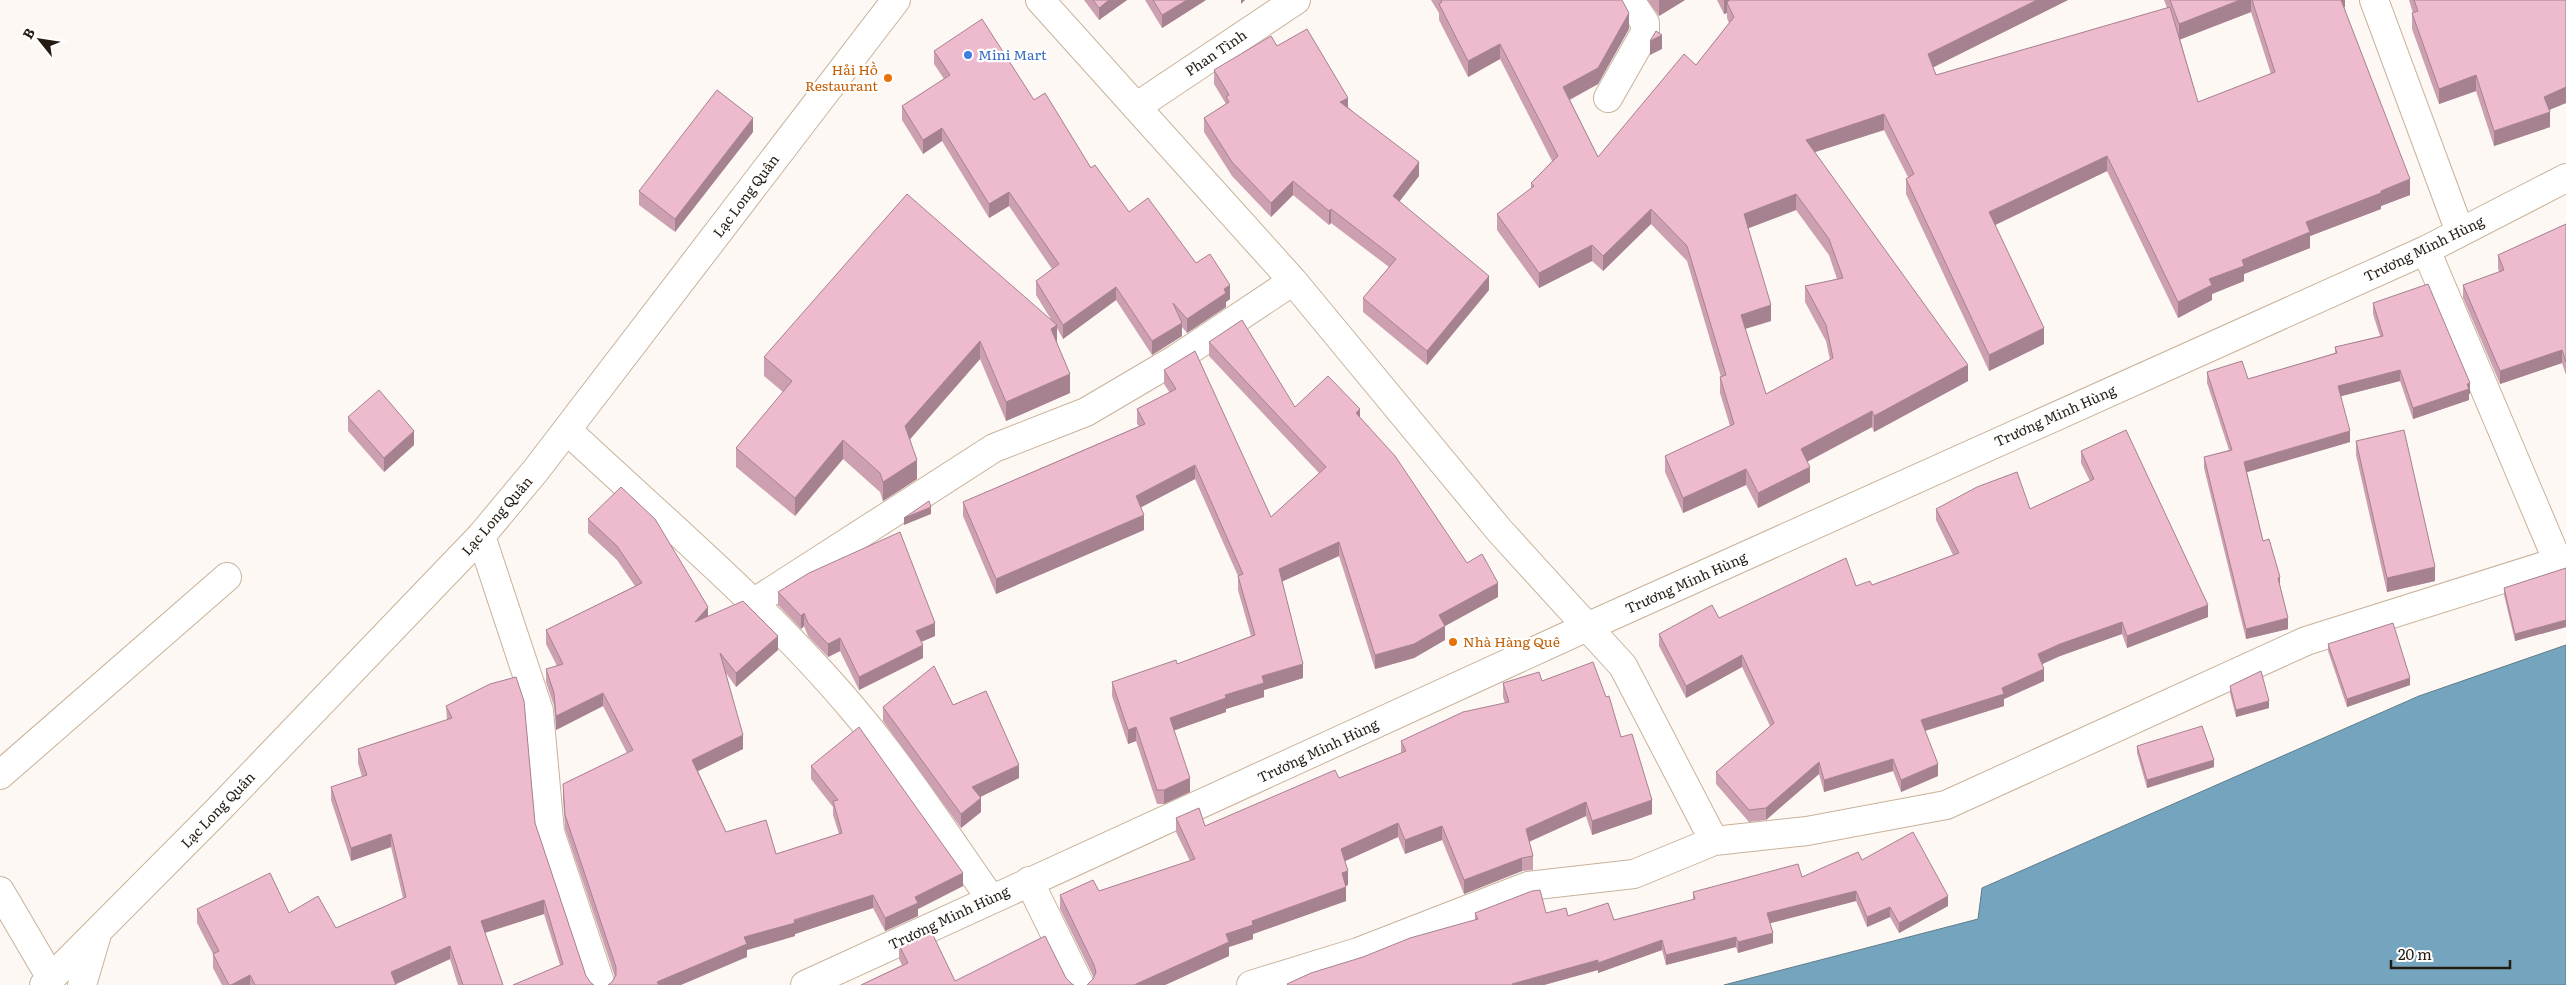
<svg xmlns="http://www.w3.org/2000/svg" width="2566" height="985" viewBox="0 0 2566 985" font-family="Literata,serif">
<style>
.water{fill:#75a5be;stroke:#5d7c8b}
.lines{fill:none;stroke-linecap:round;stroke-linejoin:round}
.minor-casing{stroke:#c8b29b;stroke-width:30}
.major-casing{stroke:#c8b29b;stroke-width:30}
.minor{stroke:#fff;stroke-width:28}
.major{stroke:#fff;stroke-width:28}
.wall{fill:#cca0b1;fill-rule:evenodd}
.shaded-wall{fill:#a68290}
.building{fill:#edbace;stroke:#a68290;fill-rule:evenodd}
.shop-dot{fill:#3f7fe0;stroke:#fff;stroke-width:2}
.food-dot{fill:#e8710a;stroke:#fff;stroke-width:2}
.labels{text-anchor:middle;stroke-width:4.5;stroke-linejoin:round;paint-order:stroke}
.street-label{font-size:14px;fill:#241c13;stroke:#fff}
.shop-label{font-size:14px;fill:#366cbe;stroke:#fff;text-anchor:start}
.food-label{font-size:14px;fill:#c56008;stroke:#fff;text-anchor:end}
</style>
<rect width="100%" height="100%" fill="#fdf8f3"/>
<path class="water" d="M2566 645V985H1724L1978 919 1982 888 2419 696Z"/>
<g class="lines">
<g class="minor-casing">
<path id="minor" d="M1040 0 1293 281 1499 530 1623 666 1714 841
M2374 0 2460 232
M1608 98 1645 33V23L1630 0
M1136 107 1296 0
M2426 250 2558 562
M567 430C664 521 768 608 853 709 904 769 946 835 991 899
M481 536 539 711 550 832 601 985
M753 603 994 448 1086 412 1176 359 1293 281
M0 775 227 577
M1029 881 1080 985
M0 891 51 978
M805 985 1587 627 2426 250 2566 178
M1251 985 1358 952 1528 886 1634 874 1714 841 1807 831 1946 805 2306 641 2566 559"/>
</g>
<g class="major-casing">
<path id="major" d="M44 985 218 810 481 536 536 470 896 0
M82 985 97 934"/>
</g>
<use href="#minor" class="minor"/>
<use href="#major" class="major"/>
</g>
<path class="wall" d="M1084 0H1127L1099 20Z
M1145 0H1206L1162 28Z
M1431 0H1622L1629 29 1598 84 1570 100 1598 157 1696 65 1729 23 1727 18V13L1724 14 1717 0H2068L1933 67 1936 75 2167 8 2164 0H2345V7H2344L2410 195 2381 206V209L2310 236V248L2244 274V281L2212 294V300L2178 318 2107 171 1995 225 2044 344 1989 371 1906 194V179L1908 177 1884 130 1815 152 1968 381 1874 432 1872 427 1807 462 1810 482 1758 508 1746 485 1683 513 1665 472V456L1730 426 1720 393V377H1721L1687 261 1651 224 1603 271 1592 261 1539 288 1497 230V214L1531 189V183L1552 161 1500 59 1468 77 1439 20V13ZM2251 12 2271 74 2198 102 2180 39ZM1796 210 1829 255 1837 279 1805 286V302L1826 341 1830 360 1766 394 1745 329 1771 321 1748 228Z
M1647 0H1685L1659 16Z
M2409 0H2566V103L2549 110 2550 127 2494 146 2476 91 2439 104 2412 29V13H2413Z
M1277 46 1348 107 1419 176 1399 201 1489 290 1427 365 1363 312V298L1389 267 1331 223 1329 225 1293 195 1271 217 1232 176 1204 132V118L1226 104 1214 84V70Z
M934 51 1034 100 1129 212 1196 263 1230 299 1226 302V307L1187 333 1182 327V336L1152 355 1116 300 1063 339 1057 328V343L1070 393 1006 421 980 359 910 439 917 479 883 501 880 492 843 459 795 516 736 467V448L783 392 764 376V357L1052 321 1036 295V281L1052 269 1009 206 989 218 942 141 923 154 902 120V106L944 79 934 64Z
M753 132 675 232 639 205V191Z
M2566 224V375L2562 363 2500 384 2463 298V285L2499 272 2498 268V255Z
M2373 303 2470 394H2469V400L2413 419 2400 381 2341 396 2350 442 2247 472 2263 541 2280 587 2288 629 2246 639 2204 468V457L2229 450 2207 383V372L2248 379 2335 353V347L2380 336 2373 314Z
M1209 342 1295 407 1360 418 1467 563 1498 597 1445 626V640L1414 658 1375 669 1339 556 1282 581 1303 678 1264 690V697L1226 709V712L1174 730 1190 792 1164 804H1157L1136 741 1128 744 1112 696V682L1177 664 1251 636 1238 590V576L1195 479 1141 507 1144 530 996 594 963 516V502L1139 426 1137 424V409L1170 393 1164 384V370L1271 517 1319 473 1209 356Z
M348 417 414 445 384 472 348 431Z
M2356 441 2435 581 2387 592 2356 455Z
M2081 451 2208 617 2127 648 2122 634 2060 656 2042 664 2044 681 2004 699V706L1925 731 1938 776 1901 792 1893 771 1824 792 1819 774 1766 820 1749 822 1716 784V772L1770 726 1742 667 1686 698 1659 646V634L1719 618 1856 586 1872 585 1953 555 1936 520V509H2030L2090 481 2081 463Z
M588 519 708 617 778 650 736 687 726 673 743 749 698 771 726 832 776 854 839 834 833 815V807L811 779V766L963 886 918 909V916L885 931 873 908 795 934V936L747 950V957L612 982 615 977 565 829 563 798V784L627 753 603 706 556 730 554 706 546 682V669L557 666 546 644V630L635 586 617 560 588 533Z
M2566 568V627L2515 641 2504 595V588Z
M778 592 935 636 921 642 923 658 859 690 840 651 828 657 808 636 804 626 801 629 778 605Z
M2328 644 2410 685 2347 707 2328 651Z
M1542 681 1621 737 1652 814 1592 835 1586 816 1529 842 1533 856V870L1522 871 1464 894 1442 840 1405 854 1398 837 1345 861 1348 885 1345 886 1346 901 1253 934V939L1229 947V956L1165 985H1087L1094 978 1060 909V895L1099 891 1190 861 1176 832V818L1205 826 1339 778 1401 753V741L1505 703 1503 697V683Z
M2230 686 2269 708 2236 717 2230 693Z
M953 705 1019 778 980 797 981 812 961 828 883 721V707Z
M446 706 535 823 586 976 591 983 560 965 544 914 485 933 503 985H458L450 959 396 984V985H222L213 968V954L197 923V909L289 913 336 928 403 898 391 847 351 861 331 800V787L362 777 358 763V749L447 720Z
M2137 746 2214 767 2147 788 2137 753Z
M1862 860 1948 906 1899 933 1890 917 1867 927 1856 901 1770 923 1773 943 1738 953 1736 947 1666 965 1662 950 1598 973V970L1544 985H1287L1363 957 1475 920V913H1546L1568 916 1614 920 1693 900V892L1802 877Z
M899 945 955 981 1066 978 1072 984 861 985 902 965 899 959Z"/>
<path class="shaded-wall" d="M1109 0H1127L1099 20V8Z
M1187 0H1206L1162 28V15Z
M1241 0H1245L1241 4Z
M1660 0H1685L1659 16V1Z
M1724 0H1735L1727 3V13L1724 14Z
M2037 0H2068L1928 70V54Z
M2240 0H2251V12L2179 40V24Z
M2339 0H2345V7L2339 9Z
M1629 13V29L1598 84 1563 103V87Z
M1662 35V49L1650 55V41Z
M1500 44V59L1468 77V61Z
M2476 75V91L2439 104V89Z
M2566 87V103L2544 112V97Z
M1348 98V112L1340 102Z
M2550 112V127L2494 146V131Z
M1884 114V130L1806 155V140Z
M753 118V132L675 232V219Z
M942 128V141L923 154V140Z
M2107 156V171L1989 228V212Z
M1419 162V176L1393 210V196Z
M2410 179V195L2381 206V209L2310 236V248L2244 274V281L2212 294V300L2178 318V302L2209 279 2306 222Z
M1293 181V195L1271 217V203Z
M1009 192V206L989 218V204Z
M1796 194V210L1744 230V214Z
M1331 209V223L1329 225V211Z
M1651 209V224L1603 271V256Z
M1592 245V261L1539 288V273Z
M1489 276V290L1427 365V351Z
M1230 285V299L1226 302V307L1187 333V319L1224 289Z
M1116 287V300L1063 339V325Z
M1771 305V321L1741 330V315Z
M1182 323V336L1152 355V341Z
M1057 325V344L1051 329Z
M2044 328V344L1989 371V355Z
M980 341V359L905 445V426Z
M2562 350V363L2500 384V371Z
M1968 365V381L1874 432V416Z
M2400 370V381L2338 397V386Z
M1070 374V393L1006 421V402Z
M2470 383V394H2469V400L2413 419V408Z
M1360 409V423L1356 413Z
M1872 411V427L1801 465V449Z
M414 431V445L384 472V458Z
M2350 431V442L2244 473V462Z
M843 440V459L795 516V498Z
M917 460V479L883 501V482Z
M1195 465V479L1136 510V496Z
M1810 467V482L1758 508V493Z
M1746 469V485L1683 513V498Z
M931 507V514L904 525V518Z
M1144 515V530L996 594V579Z
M1339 542V556L1279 583V569Z
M2435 567V581L2387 592V578Z
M2280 577V588L2278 578Z
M1498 583V597L1445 626V640L1414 658 1375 669V655L1439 615Z
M2208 605V617L2127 648V636Z
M708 607V620L695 622Z
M804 613V626L801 629V616Z
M2288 618V629L2246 639V629Z
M2566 620V627L2515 641V634Z
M2122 622V634L2060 656 2038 666V654L2060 644Z
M935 623V636L916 644V631Z
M778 636V650L736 687V673Z
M840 638V651L828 657V644Z
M923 645V658L859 690V677Z
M1742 655V667L1686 698V686Z
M1303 664V678L1264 690V697L1226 709V712L1170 732V718L1225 695 1262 676Z
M2044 669V681L2004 699V706L1921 732V720L2002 688Z
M2410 678V685L2347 707V699Z
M603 693V706L556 730V716Z
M2269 701V708L2236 717V710Z
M1136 727V741L1128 744V730Z
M743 735V749L692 774V760Z
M1893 759V771L1824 792V780Z
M2214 760V767L2147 788V780Z
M1819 762V774L1766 820V808Z
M1938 764V776L1901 792V780Z
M1019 765V778L972 801V787Z
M1190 778V792L1164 804V790Z
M981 798V812L961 828V814Z
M1652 800V814L1592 835V821Z
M1586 802V816L1526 843V829Z
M1398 823V837L1341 863V849Z
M1442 826V840L1405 854V840Z
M391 834V847L351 861V848Z
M1522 858V871L1464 894V880Z
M1348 871V885L1342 887V873Z
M963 873V886L918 909V916L885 931V918L915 897Z
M1346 887V901L1253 934V939L1229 947V956L1165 985H1134L1226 934 1252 921Z
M1856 891V901L1767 924V913Z
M873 895V908L795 934V936L747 950V957L681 985H657V982L744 937Z
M1948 896V906L1899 933V923Z
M544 900V914L481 934V921Z
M1890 907V917L1867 927V917Z
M1773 933V943L1738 953V942Z
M1736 937V947L1666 965V955Z
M1662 940V950L1598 973V963Z
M450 946V959L394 985 391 972Z
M1598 960V970L1544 985H1512V984Z
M250 975V985H231Z"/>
<path class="building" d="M1093 0H1109L1099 8Z
M1153 0H1187L1162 15Z
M1441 0H1622L1629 13 1598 68 1563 87 1598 157 1684 54 1696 65 1734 17 1727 3 1729 0H2037L1928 54 1936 75 2170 7 2198 102 2275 72 2252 0H2341L2410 179 2381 191V193L2306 222 2310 232 2242 260 2244 266 2209 279 2212 285 2178 302 2107 156 1989 212 2044 328 1989 355 1906 179 1914 174 1884 114 1806 140 1968 365 1874 416 1872 411 1801 449 1810 467 1758 493 1746 469 1683 498 1665 456 1734 424 1720 377 1726 375 1687 246 1651 209 1603 256 1592 245 1539 273 1497 214 1534 186 1531 183 1558 156 1500 44 1468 61 1439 4 1442 2ZM1796 194 1829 239 1843 278 1805 286 1826 325 1833 358 1766 394 1741 315 1771 305 1744 214Z
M2170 0H2240L2179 24Z
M2414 0H2566V87L2544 97 2550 112 2494 131 2476 75 2439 89 2412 13 2418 11Z
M982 19 1034 100 1045 93 1091 168 1095 165 1129 212 1148 198 1196 263 1210 254 1230 285 1224 289 1226 293 1187 319 1173 303 1182 323 1152 341 1116 287 1063 325 1036 281 1059 264 1009 192 989 204 942 128 923 140 902 106 950 75 934 51Z
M1307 29 1348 98 1340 102 1419 162 1393 196 1489 276 1427 351 1363 298 1396 259 1331 209 1329 211 1293 181 1271 203 1232 162 1204 118 1229 102 1226 97 1229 95 1214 70 1271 36 1277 46Z
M1656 31 1662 35 1650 41Z
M717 90 753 118 675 219 639 191Z
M907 194 1057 325 1051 329 1070 374 1006 402 980 341 905 426 917 460 883 482 880 473 843 440 795 498 736 448 792 381 764 357Z
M2566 224V362L2562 350 2500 371 2463 285 2504 270 2498 255Z
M2428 284 2470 383 2467 384 2469 389 2413 408 2400 370 2338 386 2350 431 2244 462 2263 541 2269 539 2280 577 2278 578 2288 618 2246 629 2204 457 2232 450 2207 372 2242 361 2248 379 2337 353 2335 347 2383 336 2373 303Z
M1242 320 1295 407 1328 376 1360 409 1356 413 1395 456 1467 563 1482 554 1498 583 1439 615 1445 626 1414 644 1375 655 1339 542 1279 569 1303 664 1262 676 1264 683 1225 695 1226 698 1170 718 1190 778 1164 790H1157L1136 727 1128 730 1112 682 1176 660 1177 664 1255 635 1238 576 1243 574 1195 465 1136 496 1144 515 996 579 963 502 1145 424 1137 409 1176 389 1164 370 1195 351 1271 517 1326 467 1209 342Z
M379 390 414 431 384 458 348 417Z
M2126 430 2208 605 2127 636 2122 622 2060 644 2038 654 2044 669 2002 688 2004 694 1921 720 1938 764 1901 780 1893 759 1824 780 1819 762 1766 808 1749 810 1716 772 1774 723 1742 655 1686 686 1659 634 1712 605 1719 618 1846 558 1856 586 1870 581 1872 585 1959 553 1936 509 1977 487 2017 472 2030 509 2094 479 2081 451Z
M2404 430 2435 567 2387 578 2356 441Z
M621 487 655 519 708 607 695 622 743 601 778 636 736 673 720 653 743 735 692 760 726 832 766 820 776 854 842 833 833 801 838 800 811 766 859 727 963 873 915 897 918 903 885 918 873 895 794 920 795 923 744 937 747 944 657 982 659 985H608L612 982 616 975V967L565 815 563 784 633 750 603 693 556 716 554 693 546 669 563 664 546 630 642 583 617 546 588 519Z
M929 501 931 507 904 518Z
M900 532 935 623 916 631 923 645 859 677 840 638 828 644 808 623 804 613 801 616 778 592 809 573Z
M2566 568V620L2515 634 2504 588Z
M2393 623 2410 678 2347 699 2328 644Z
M1593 662 1606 697 1609 696 1621 737 1632 734 1652 800 1592 821 1586 802 1526 829 1533 856 1522 858 1464 880 1442 826 1405 840 1398 823 1341 849 1348 871 1342 873 1346 887 1252 921 1253 925 1226 934 1229 942 1134 985H1087L1093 979 1096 972 1094 965 1060 895 1093 880 1099 891 1195 859 1176 818 1199 808 1205 826 1335 770 1339 778 1406 751 1401 741 1463 712 1509 702 1503 683 1539 672 1542 681Z
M934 666 953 705 986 691 1019 765 972 787 981 798 961 814 883 707Z
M2261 671 2269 701 2236 710 2230 686Z
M516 677 524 701 535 823 586 976 591 983 594 985H513L563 964 544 900 481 921 503 985H463L450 946 391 972 396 985H255L250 975 231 985H229L213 954 219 951 197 909 270 873 289 913 318 896 336 928 406 897 391 834 351 848 331 787 367 775 358 749 452 718 446 706 490 684Z
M2202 726 2214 760 2147 780 2137 746Z
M1913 832 1948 896 1899 923 1890 907 1867 917 1856 891 1767 913 1773 933 1738 942 1736 937 1666 955 1662 940 1598 963V960L1512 984 1513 985H1288L1287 984 1311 973 1363 957 1410 938 1478 919 1475 913 1532 891 1540 890 1546 913 1566 908 1568 916 1608 903 1614 920 1695 899 1693 892 1798 864 1802 877 1858 852 1862 860Z
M931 931 955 981 1045 936 1066 978 1072 984 1074 985H861L908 963 899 945Z"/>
<circle class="shop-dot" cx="968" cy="55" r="5"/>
<g class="food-dot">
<circle cx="888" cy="78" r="5"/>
<circle cx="1453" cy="642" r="5"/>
</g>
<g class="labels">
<g class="street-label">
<text transform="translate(1216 53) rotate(-34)" y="5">Phan Tình</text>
<text transform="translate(746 196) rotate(-53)" y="5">Lạc Long Quân</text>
<text transform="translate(2424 249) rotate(-26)" y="5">Trương Minh Hùng</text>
<text transform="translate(2055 416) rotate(-24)" y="5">Trương Minh Hùng</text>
<text transform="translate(497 516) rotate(-49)" y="5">Lạc Long Quân</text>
<text transform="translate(1686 583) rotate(-24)" y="5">Trương Minh Hùng</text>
<text transform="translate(1318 751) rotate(-25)" y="5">Trương Minh Hùng</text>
<text transform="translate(218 810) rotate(-46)" y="5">Lạc Long Quân</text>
<text transform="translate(949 918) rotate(-25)" y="5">Trương Minh Hùng</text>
</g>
<g class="shop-label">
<text x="978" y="60">Mini Mart</text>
</g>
<g class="food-label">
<text x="878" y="75">Hải Hồ<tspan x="878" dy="16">Restaurant</tspan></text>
<text x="1463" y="647" text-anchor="start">Nhà Hàng Quê</text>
</g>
</g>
<g transform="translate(40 40) rotate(300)" stroke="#ffffff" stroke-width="4" paint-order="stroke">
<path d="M0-4L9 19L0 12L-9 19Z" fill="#241c13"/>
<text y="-8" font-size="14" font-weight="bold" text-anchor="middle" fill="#241c13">B</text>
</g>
<path d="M2391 960v8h119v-8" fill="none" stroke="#241c13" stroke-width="2.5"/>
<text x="2398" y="960" font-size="15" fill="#241c13" stroke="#ffffff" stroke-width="4" paint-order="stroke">20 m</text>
</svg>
